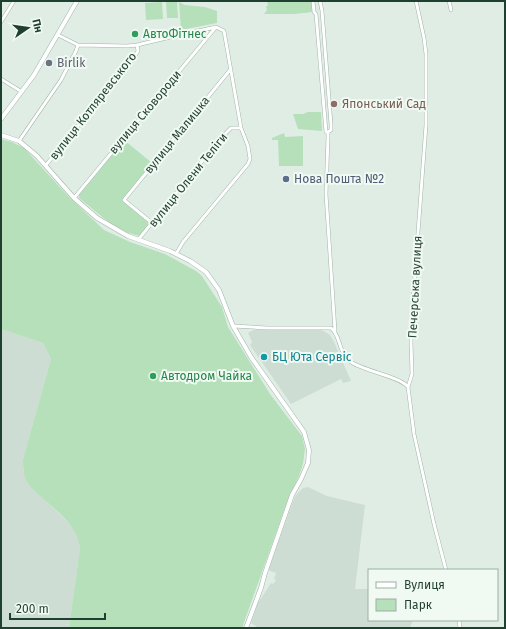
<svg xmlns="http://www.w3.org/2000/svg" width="506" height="629" viewBox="0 0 506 629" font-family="'Fira Sans',sans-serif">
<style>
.built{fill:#ceddd3}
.green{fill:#b6e0ba}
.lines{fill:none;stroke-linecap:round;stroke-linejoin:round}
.minor-casing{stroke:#a2b5ab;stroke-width:4}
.tertiary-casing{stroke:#a2b5ab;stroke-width:5}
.minor{stroke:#fff;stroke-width:3}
.tertiary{stroke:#fff;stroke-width:4}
.leisure-dot{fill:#2e9e5b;stroke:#f1f9f3;stroke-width:1.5}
.worship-dot{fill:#6b7280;stroke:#f1f9f3;stroke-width:1.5}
.education-dot{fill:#8d6e63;stroke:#f1f9f3;stroke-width:1.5}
.service-dot{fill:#5c6f8a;stroke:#f1f9f3;stroke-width:1.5}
.culture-dot{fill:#0f9aa8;stroke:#f1f9f3;stroke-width:1.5}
.labels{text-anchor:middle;stroke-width:4;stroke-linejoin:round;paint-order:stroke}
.leisure-label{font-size:12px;fill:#27864d;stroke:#f1f9f3;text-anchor:start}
.worship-label{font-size:12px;fill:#5b616d;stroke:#f1f9f3;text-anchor:start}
.education-label{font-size:12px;fill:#785e54;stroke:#f1f9f3;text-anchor:start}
.street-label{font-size:12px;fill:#1f3f31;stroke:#f1f9f3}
.service-label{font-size:12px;fill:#4e5e75;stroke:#f1f9f3;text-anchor:start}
.culture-label{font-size:12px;fill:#0d838f;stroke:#f1f9f3;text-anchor:start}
</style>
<rect width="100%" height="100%" fill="#e0ede5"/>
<path class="built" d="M1 329 43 343 51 359 23 459V470L33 489 72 526 79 538 80 548 69 628H1Z
M320 329 330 335 334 342 351 381 343 383 341 379 291 404 250 345 252 342 248 333 253 330Z
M308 487 327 496 365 505 355 589H369V620H413L410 628H256L257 627 251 623 258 603 271 583 273 584 276 580 274 579 276 573 268 570 295 496 303 488Z"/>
<path class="green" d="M177 1 178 18H167L166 2Z
M267 1H312L313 12 294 14H264L267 10 266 6H268Z
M162 2 163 19 146 20 145 3Z
M179 2 185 5 205 7 217 11V23L181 30Z
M308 112H321L322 131 298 129 293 114H303Z
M284 133 285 137 303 136V166H279L278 140H272V138Z
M1 139 12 142 24 148 68 196 104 230 130 242 165 254 196 271 202 276 222 307 228 327 270 394 302 436 305 449 303 464 299 476 287 502 242 628H69L80 548C77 524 57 512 40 496 35 491 29 486 26 480 23 473 23 466 23 459L51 359 43 343 1 329Z
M124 140 152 163 123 200 149 222 150 225 140 236C116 232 97 212 79 198V195Z"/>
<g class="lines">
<g class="minor-casing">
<path id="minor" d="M313 1 314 12 316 14 326 132H328
M320 1 322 11 331 124V130L328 132V137L326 194 335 331
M416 1 424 38 426 54V125L413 300 411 342 412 374 408 387 414 434 434 524 446 570
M449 1 451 10
M1 22 14 1
M58 35 78 45 127 46 137 45 175 36 216 27 224 31 241 128 248 146 250 159 248 164 183 242 176 254
M1 79 22 92
M19 141 61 80 76 51 78 45
M46 165 133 59 138 51 137 45
M74 198 216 27
M152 223 124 200 230 70
M138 240 221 138 231 128H241
M233 326 267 328H331C341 335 338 354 351 362 364 371 401 377 408 387
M459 620 460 628"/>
</g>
<g class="tertiary-casing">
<path id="tertiary" d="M1 119 34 75 77 1
M1 135 19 141 37 156 74 198 97 218 128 236 170 251 190 261 206 272 219 290 233 326 251 357 304 432 309 450 308 463 301 479 292 495 265 573 261 588 246 628"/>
</g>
<use href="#minor" class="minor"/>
<use href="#tertiary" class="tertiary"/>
</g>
<g class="leisure-dot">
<circle cx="135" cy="34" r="4"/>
<circle cx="153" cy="376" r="4"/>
</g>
<circle class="worship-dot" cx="49" cy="63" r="4"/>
<circle class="education-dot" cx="334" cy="104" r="4"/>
<circle class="service-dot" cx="286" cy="179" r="4"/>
<circle class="culture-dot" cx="264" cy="357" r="4"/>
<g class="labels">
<g class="leisure-label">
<text x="143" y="38">АвтоФітнес</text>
<text x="161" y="380">Автодром Чайка</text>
</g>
<g class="worship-label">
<text x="57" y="67">Birlik</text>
</g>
<g class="education-label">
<text x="342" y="108">Японський Сад</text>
</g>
<g class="street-label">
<text transform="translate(93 106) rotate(-52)" y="4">вулиця Котляревського</text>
<text transform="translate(145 112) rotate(-50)" y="4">вулиця Сковороди</text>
<text transform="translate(177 135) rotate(-51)" y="4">вулиця Малишка</text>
<text transform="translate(188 180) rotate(-51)" y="4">вулиця Олени Теліги</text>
<text transform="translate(415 287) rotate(-87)" y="4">Печерська вулиця</text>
</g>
<g class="service-label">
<text x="294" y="183">Нова Пошта №2</text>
</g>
<g class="culture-label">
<text x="272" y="361">БЦ Юта Сервіс</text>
</g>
</g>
<rect width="506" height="629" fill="none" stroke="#1f3f31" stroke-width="4"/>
<rect x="368" y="569" width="130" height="52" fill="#f1f9f3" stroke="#9dafa5"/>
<rect x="376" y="582" width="20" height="6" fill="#ffffff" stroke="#9dafa5"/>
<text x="404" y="589" font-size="12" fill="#1f3f31">Вулиця</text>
<rect x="376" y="599" width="20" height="12" fill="#b6e0ba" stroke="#9dafa5"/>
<text x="404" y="609" font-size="12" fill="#1f3f31">Парк</text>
<g transform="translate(28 28) rotate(77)" stroke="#f1f9f3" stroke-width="3" paint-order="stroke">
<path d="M0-3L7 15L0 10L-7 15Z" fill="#1f3f31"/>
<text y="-6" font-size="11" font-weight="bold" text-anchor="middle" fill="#1f3f31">Пн</text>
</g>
<path d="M10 613v6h95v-6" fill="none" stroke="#1f3f31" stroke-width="2"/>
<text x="16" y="613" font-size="12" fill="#1f3f31" stroke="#f1f9f3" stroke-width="3" paint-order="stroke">200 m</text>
</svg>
